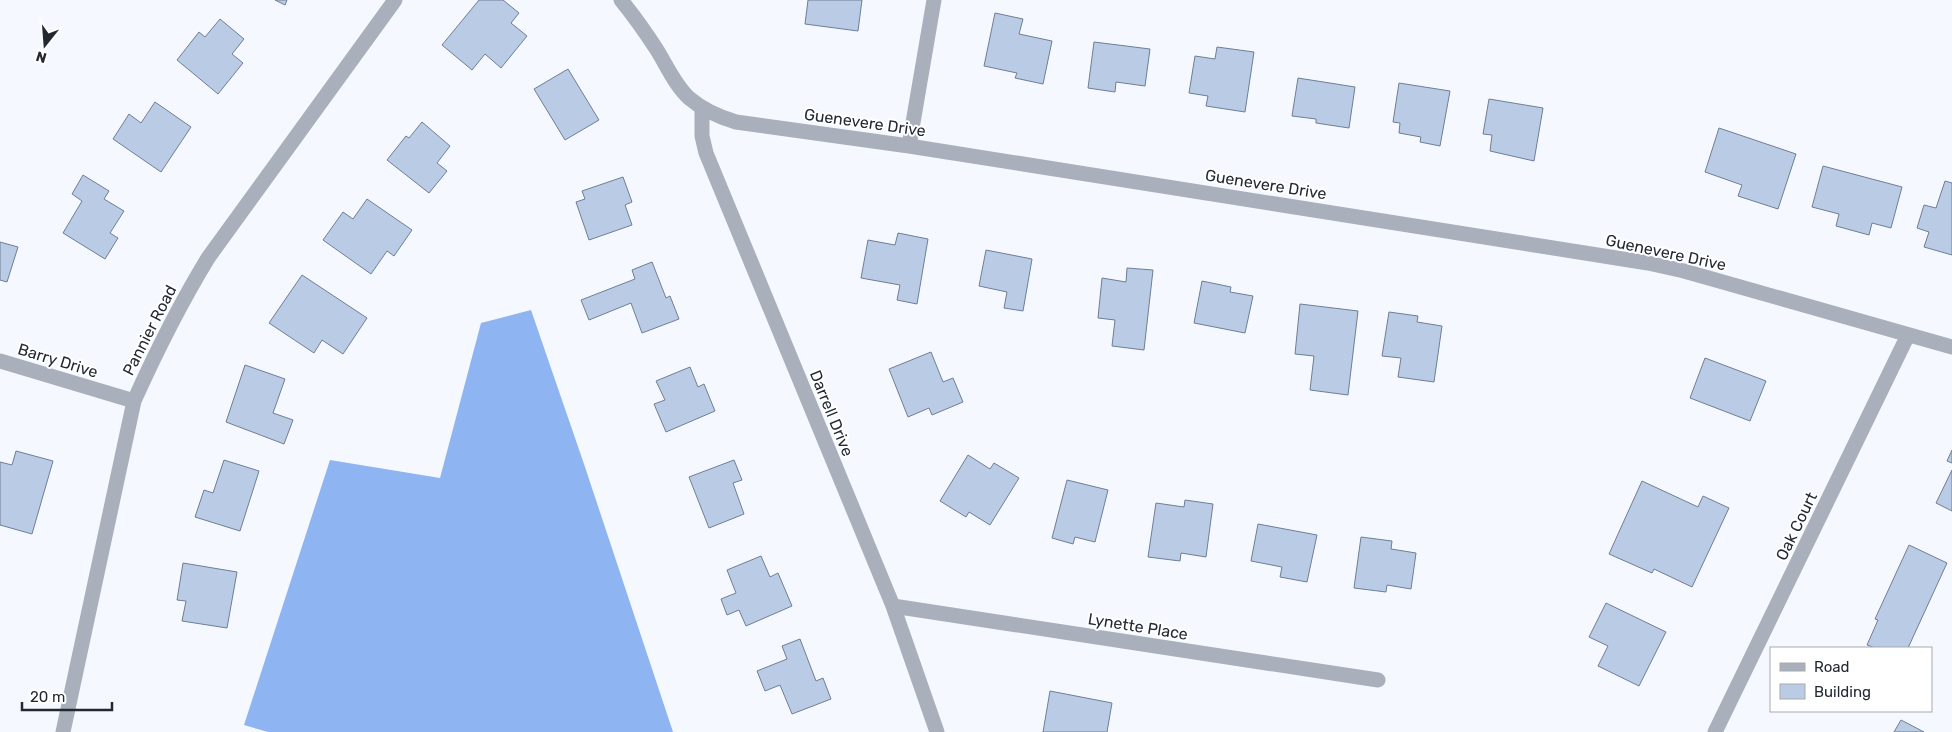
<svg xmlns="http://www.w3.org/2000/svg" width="1952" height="732" viewBox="0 0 1952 732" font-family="Rubik,sans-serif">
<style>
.forest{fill:#8eb4f2}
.building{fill:#bacbe5;stroke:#6e7e96}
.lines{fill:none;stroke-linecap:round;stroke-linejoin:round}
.street{stroke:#a9b0bc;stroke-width:15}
.labels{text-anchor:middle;stroke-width:4;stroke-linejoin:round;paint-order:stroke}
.street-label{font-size:16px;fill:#232933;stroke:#fff}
</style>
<rect width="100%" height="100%" fill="#f5f9ff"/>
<path class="forest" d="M531 310 584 464 673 732H268L244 725 330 460 440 478 481 323Z"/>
<path class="building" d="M275 0H287L285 5Z
M479 0H503L519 13 511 23 527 36 501 68 485 54 472 70 442 45Z
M808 0H862L858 31 805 24Z
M995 13 1023 19 1019 34 1052 41 1043 84 1015 78 1017 73 984 66Z
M220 19 244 39 232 54 243 63 218 94 177 60 199 32 205 37Z
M1094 42 1150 49 1145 86 1116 82 1115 92 1088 88Z
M1217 47 1254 52 1245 112 1206 106 1208 96 1189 93 1195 56 1215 59Z
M568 69 599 120 565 140 534 89Z
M1298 78 1355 87 1349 128 1316 123V119L1292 116Z
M1399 83 1450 91 1440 146 1420 142 1421 137 1399 133 1400 123 1393 122Z
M1489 99 1543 108 1534 161 1490 151 1492 135 1483 134Z
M155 102 191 127 161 172 113 139 129 114 141 123Z
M422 122 450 146 437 163 447 171 429 193 387 160 406 136 409 138Z
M1719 128 1796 154 1778 209 1738 196 1742 185 1705 172Z
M1823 166 1902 187 1891 228 1872 223 1869 235 1836 226 1839 214 1812 207Z
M83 175 109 191 104 199 124 211 110 233 118 238 105 259 63 233 82 201 72 194Z
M623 177 632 202 625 205 632 225 589 240 576 202 585 199 582 191Z
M1945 181 1952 183V255L1924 247 1929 232 1917 228 1924 205 1936 208Z
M367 199 412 230 394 256 387 251 371 274 323 240 343 212 353 219Z
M898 233 928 239 917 304 897 300 900 285 861 278 868 240 895 245Z
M0 242 18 247 7 282 0 280Z
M986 250 1032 259 1023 311 1004 308 1007 292 979 286Z
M652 262 666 298 670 296 679 319 642 333 631 303 589 320 581 300 635 279 632 270Z
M1127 268 1153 270 1144 350 1112 346 1115 320 1098 318 1102 278 1126 282Z
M302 275 367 318 343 354 322 340 314 353 269 323Z
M1202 281 1231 287 1230 292 1253 296 1245 333 1194 323Z
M1300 304 1358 311 1348 395 1310 390 1314 356 1295 354Z
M1389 312 1418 316 1417 322 1442 326 1434 382 1398 377 1401 358 1382 356Z
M931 352 943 382 953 378 963 402 932 415 929 408 908 417 889 369Z
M1705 358 1766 381 1750 421 1690 398Z
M245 365 285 379 273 413 293 420 284 444 226 422Z
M690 367 698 387 704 384 715 411 666 432 654 404 665 400 656 381Z
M1952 450V463L1947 461Z
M16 451 53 461 32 534 0 525V462L12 465Z
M968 455 990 469 994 463 1019 478 990 525 969 512 966 517 940 501Z
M224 460 259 471 240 531 195 517 204 490 213 493Z
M734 460 742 480 733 483 744 514 709 528 689 477Z
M1952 470V511L1936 503Z
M1067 480 1108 490 1095 542 1075 537 1073 544 1052 538Z
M1642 481 1698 507 1703 496 1729 508 1692 587 1654 569 1652 573 1609 554Z
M1185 500 1213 504 1206 557 1181 553 1180 561 1148 557 1156 503 1184 507Z
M1258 524 1317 535 1307 582 1280 577 1282 567 1251 561Z
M1361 537 1392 541 1391 549 1416 553 1411 589 1387 585 1386 592 1354 588Z
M1909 545 1947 563 1908 648H1875L1867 645 1878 620 1875 619Z
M761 556 770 577 778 573 792 606 746 626 739 610 727 615 721 599 736 593 727 570Z
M183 563 237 572 227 628 182 621 186 601 177 600Z
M1606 603 1666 632 1639 686 1598 666 1608 646 1589 637Z
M800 639 816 681 823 678 831 699 792 714 780 685 765 691 757 671 787 659 782 646Z
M1050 691 1112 703 1107 732H1043Z
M1901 720 1924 732H1894Z"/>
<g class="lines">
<path class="street" d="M621 0C634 16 646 33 657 50 667 66 675 85 689 98 703 110 719 117 736 122L909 146 1648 263 1684 271 1952 347
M702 108V136L706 153 893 606 937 732
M909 146 934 0
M0 361 134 401
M893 606 1378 680
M63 732 134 401C156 352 180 304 208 258L395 0
M1715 732 1908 335"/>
</g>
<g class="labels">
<g class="street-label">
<text transform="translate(865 122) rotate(8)" y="6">Guenevere Drive</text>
<text transform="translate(1266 184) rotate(9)" y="6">Guenevere Drive</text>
<text transform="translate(1666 252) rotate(12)" y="6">Guenevere Drive</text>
<text transform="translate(149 330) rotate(-63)" y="6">Pannier Road</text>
<text transform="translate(58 360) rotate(17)" y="6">Barry Drive</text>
<text transform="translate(832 413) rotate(68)" y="6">Darrell Drive</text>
<text transform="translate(1796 526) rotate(-64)" y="6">Oak Court</text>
<text transform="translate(1138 626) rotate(9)" y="6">Lynette Place</text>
</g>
</g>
<rect x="1770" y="647" width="162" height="65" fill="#ffffff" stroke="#a7a9ad"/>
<rect x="1780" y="663" width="25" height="8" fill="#a9b0bc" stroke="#a7a9ad"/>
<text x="1814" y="672" font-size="15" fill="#232933">Road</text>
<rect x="1780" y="684" width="25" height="15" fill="#bacbe5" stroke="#a7a9ad"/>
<text x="1814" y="697" font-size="15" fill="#232933">Building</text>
<g transform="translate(45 45) rotate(197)" stroke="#ffffff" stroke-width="4" paint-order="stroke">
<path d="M0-4L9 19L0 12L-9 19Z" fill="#232933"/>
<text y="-8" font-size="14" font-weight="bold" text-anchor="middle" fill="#232933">N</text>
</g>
<path d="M22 702v8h90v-8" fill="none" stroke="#232933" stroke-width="2.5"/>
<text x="30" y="702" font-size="15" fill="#232933" stroke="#ffffff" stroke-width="4" paint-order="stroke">20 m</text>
</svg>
